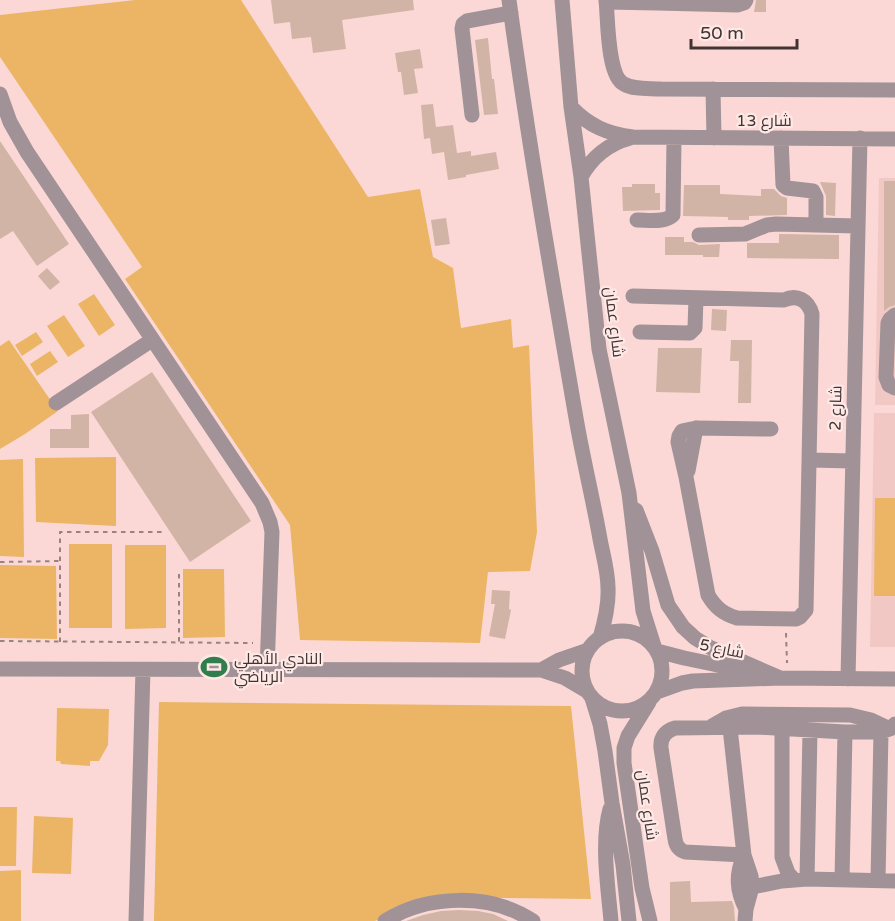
<svg xmlns="http://www.w3.org/2000/svg" width="895" height="921" viewBox="0 0 895 921" font-family="'Varela Round',Cairo,sans-serif">
<style>
.built{fill:#f2c8c4}
.green{fill:#ebb565}
.building{fill:#d1b4a5}
.lines{fill:none;stroke-linecap:round;stroke-linejoin:round}
.path{stroke:#99827f;stroke-width:2;stroke-dasharray:4.5 4.5;stroke-linecap:butt}
.minor{stroke:#a09296;stroke-width:15}
.labels{text-anchor:middle;stroke-width:4.5;stroke-linejoin:round;paint-order:stroke}
.street-label{font-size:16px;fill:#413432;stroke:#fee9e7}
.poi-label{font-size:16px;fill:#413432;stroke:#fee9e7;text-anchor:start}
</style>
<rect width="100%" height="100%" fill="#fbd8d5"/>
<path class="built" d="M879 178H895V405H875Z
M874 413H895V647H870Z"/>
<path class="green" d="M135 0H241L368 197 420 189 433 257 453 268 461 328 511 319 513 348 529 345 537 532 530 571 488 572 480 643 300 640 290 525 125 279 142 267 0 57V15Z
M94 294 115 325 99 336 78 304Z
M64 315 85 346 68 357 47 326Z
M36 332 43 342 22 356 15 345Z
M9 340 58 411 25 434 0 449V346Z
M50 351 58 362 37 376 30 364Z
M116 457V526L36 522 35 458Z
M23 459 24 557 0 556V460Z
M875 498H895V596H874Z
M69 544H112V628H69Z
M125 545H166V628L125 629Z
M0 565 56 566 57 639 0 638Z
M183 569H224L225 637 183 638Z
M159 702 571 706 591 899 427 897 375 921H154Z
M57 708 109 709 108 745 99 761H90V766L61 764 60 761H56Z
M0 807H17L16 866H0Z
M34 816 73 818 71 874 32 873Z
M21 870V921H0V871Z"/>
<path class="building" d="M271 0H413L414 10 342 20 346 49 313 53 311 37 292 39 290 22 274 24Z
M756 0H766V12H754Z
M488 38 492 79H494L498 114 484 115 475 40Z
M420 49 423 68 414 69 418 93 404 95 401 72H398L395 53Z
M433 104 436 127 453 125 457 153 471 151V156L496 152 499 169 466 175V177L448 180 444 152 432 154 430 138 424 139 421 105Z
M0 141 69 244 37 266 13 231 0 239Z
M884 181H895V305L889 307 884 311Z
M820 182 836 183 835 216 826 215V196Z
M632 184H655V193H660V210L623 211 622 187H632Z
M684 185H720V194L761 196V189H774L781 196 787 198V215L749 216V220H728V217L683 216Z
M446 218 450 244 435 246 431 220Z
M779 234 839 235V259L747 258V243H779Z
M665 237H684V242H693L699 245 720 244 719 257H703V255H665Z
M47 268 60 282 50 290 38 276Z
M712 309 727 310 726 331 711 330Z
M731 340H752L751 403H738L739 361H730Z
M658 348H702L700 393 656 392Z
M152 372 251 521 190 562 91 412Z
M89 414V448H50V429H71V415Z
M492 590 510 591 509 609 511 610 505 639 489 636 495 604H491Z
M690 881 691 902 732 901 734 907 735 921H670V882Z
M459 910 478 911 493 914 508 921H406L423 915 441 911Z"/>
<g class="lines">
<path class="path" d="M0 562 60 561
M179 574V642
M786 633 787 663
M0 641 253 643
M60 642V532H166"/>
<path class="minor" d="M509 0C528 140 552 279 576 418 583 459 593 499 600 539 603 555 608 572 608 588 609 605 605 621 600 638
M562 0 571 107 581 177 599 349 629 493 643 611 654 646
M606 0C608 18 607 76 624 84 634 90 649 88 661 89L895 90
M657 0V3L738 5 744 3 746 0
M606 2 657 3
M713 89 714 138
M0 94 10 122 27 152 262 503 270 522 272 532 267 670
M571 107C589 126 608 134 633 137L895 139
M472 115 462 29 463 24 467 21 511 13
M781 138 783 185 787 188 813 191 816 197V225
M581 177C592 157 608 144 630 138
M637 220C648 220 665 223 673 215L674 138
M699 235 745 234 767 225 776 224 857 226
M633 296 784 300C797 294 808 300 812 314L806 610 800 617 796 619 737 618C723 614 715 607 708 595L686 477 678 442 679 436 682 431 696 428 771 429
M895 315 890 319 888 323 886 377 889 385 895 388
M640 332 690 333 695 328 696 298
M56 403 152 340
M810 460 852 461
M688 471 696 428
M636 510 652 551 668 605 683 627 695 638 711 648 780 678
M582 671a40 40 0 1 1 80 0a40 40 0 1 1-80 0Z
M657 651 684 658 751 672
M0 669 541 670 565 678 587 691
M541 670 559 660 588 650
M848 679 860 138
M657 692 682 683 693 681 780 678 895 679
M592 698 600 724 605 751 612 803 623 865 629 921
M649 702 628 736 624 748V763L642 888 650 921
M712 726 726 718 742 714 850 715 871 720 890 729
M730 728 744 855 751 876 752 887 746 909 745 921
M782 729V857L788 873 794 880
M610 809C601 842 608 887 611 921
M744 855 685 852C679 850 676 846 675 839L661 748C660 738 665 731 675 728L757 727 845 732H881L890 729 895 724
M744 855C736 874 736 890 746 909
M807 879 810 731
M842 880 845 732
M878 880 881 732
M752 887 782 881 807 879 895 881
M136 921 143 670
M385 921C428 894 491 893 533 921"/>
</g>
<defs>
<g id="stadium-bare" transform="scale(2.07)"><path d="M0-5a6.5 5 0 1 0 0 10a6.5 5 0 1 0 0-10ZM-3.5-1.8h7v3.6h-7Z" fill="#317d4c" stroke="#fee9e7" stroke-width="2.5" paint-order="stroke"/></g>
</defs>
<g fill-rule="evenodd">
<use href="#stadium-bare" x="214" y="667"/>
</g>
<g class="labels">
<g class="street-label">
<text x="764" y="126">شارع 13</text>
<text transform="translate(615 322) rotate(83)" y="6">شارع عمان</text>
<text transform="translate(835 408) rotate(-89)" y="6">شارع 2</text>
<text transform="translate(722 648) rotate(11)" y="6">شارع 5</text>
<text transform="translate(648 805) rotate(82)" y="6">شارع عمان</text>
</g>
<g class="poi-label">
<text x="234" y="664">النادي الأهلي<tspan x="234" dy="18">الرياضي</tspan></text>
</g>
</g>
<path d="M691 39v9h106v-9" fill="none" stroke="#413432" stroke-width="3"/>
<text x="700" y="39" font-size="18" fill="#413432" stroke="#fee9e7" stroke-width="4.5" paint-order="stroke">50 m</text>
</svg>
